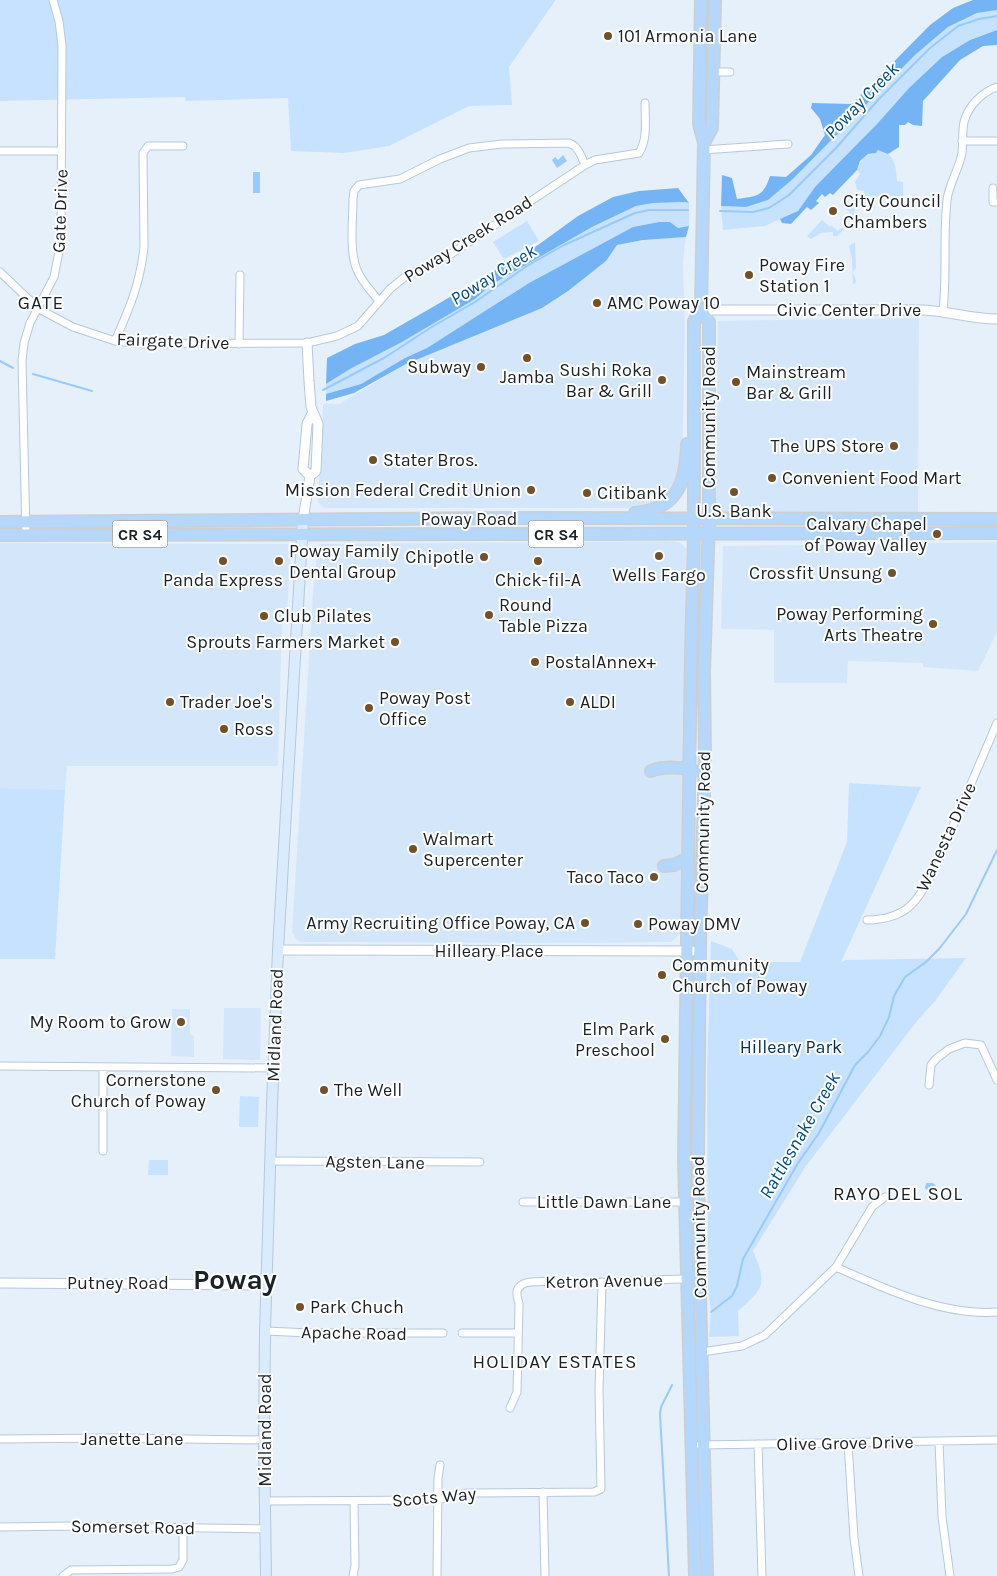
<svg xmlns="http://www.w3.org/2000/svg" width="997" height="1576" viewBox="0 0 997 1576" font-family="Karla,sans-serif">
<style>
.built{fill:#d4e7fa}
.green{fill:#c7e2fe}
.forest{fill:#74b4f4}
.water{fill:#98cafe}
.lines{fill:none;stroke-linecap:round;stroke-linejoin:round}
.stream{stroke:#98cafe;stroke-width:2}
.minor-casing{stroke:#b7c8da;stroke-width:9}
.tertiary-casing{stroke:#b7c8da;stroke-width:11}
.secondary-casing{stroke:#b7c8da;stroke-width:12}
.primary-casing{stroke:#cdcecf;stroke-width:14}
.minor{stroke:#fff;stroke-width:7}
.tertiary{stroke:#fff;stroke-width:9}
.secondary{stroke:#daebfd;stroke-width:10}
.primary{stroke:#b4d7fb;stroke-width:11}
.poi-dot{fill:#725028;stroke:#fff;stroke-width:2}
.labels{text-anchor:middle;stroke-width:4;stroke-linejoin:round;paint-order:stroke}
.shield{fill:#fff;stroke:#5f6468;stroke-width:1}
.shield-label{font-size:16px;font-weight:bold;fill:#1a2127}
.poi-label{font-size:18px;fill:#1a2127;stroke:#fff;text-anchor:start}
.street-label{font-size:18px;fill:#1a2127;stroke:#fff}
.park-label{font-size:18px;fill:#002e55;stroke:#fff}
.water-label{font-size:19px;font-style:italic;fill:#004c84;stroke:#fff}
.neighbourhood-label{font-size:19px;letter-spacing:1px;fill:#1a2127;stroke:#fff}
.town-label{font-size:28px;font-weight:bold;fill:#1a2127;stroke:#fff}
</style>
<rect width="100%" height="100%" fill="#e5f0fb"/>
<path class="built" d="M686 237 683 262 685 329 682 465 679 476 671 491 661 500 638 508H325L320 505 318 501 323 404H339L406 364 617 245 643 240Z
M919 318 918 513 716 514 718 321Z
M667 541 679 542 686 548 681 932 676 938 671 942 578 943 301 942 297 940 292 932 313 593 318 546 321 544Z
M997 542V632L978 671 923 667V663L848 661 847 683H774V630L721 629 723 546Z
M0 543 287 544 291 549 287 612 282 620 278 766H67L65 790 0 788Z
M224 1008H261L260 1060 223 1059Z
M172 1009H190V1034L194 1036V1057L171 1056Z"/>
<path class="green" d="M0 0H555V1L509 67 512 105 469 106 389 146 344 153 291 151 288 98 186 101 185 97 0 101Z
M997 10V30L970 40 942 57 909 88 851 153 815 187 798 211 765 226 723 230 721 206 746 207 768 200 793 179 915 55 948 27 977 13Z
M878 150C895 152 896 167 897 181L903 182V196L865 197 864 191 857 190 855 182 860 174 857 170C862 160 863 155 876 153Z
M855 198 856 205 852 222 850 219 853 215 846 209Z
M685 202 689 203V226L678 228 670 223 659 222 633 227 529 283 427 348 405 358 361 384 326 394V384L350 369 402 342 475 299 491 285 592 227 636 206 653 203Z
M822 220 829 226H832L838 231 841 228 844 229 837 236H833V232L821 233 811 239 807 236Z
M527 221 539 241 504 259 493 242Z
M855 242 856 268 853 272 856 281 855 284H853L852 259 849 246Z
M849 783 921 787 841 962 846 960 966 958 935 1001 917 1021 806 1166 753 1251C767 1284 765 1287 738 1311L739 1336 709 1337 711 1312 708 1290 707 1072 711 941 732 949 740 962H800L847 842Z
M0 788 65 790 55 959H0Z
M240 1096 259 1097 258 1127H239Z
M149 1160H168V1175H148Z"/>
<path class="forest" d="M973 0H997V10L977 13 948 27 915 55 793 179 768 200 746 207 721 206 722 175 732 178 737 199C758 196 763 197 770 176L786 177 811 155 825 135 820 119 811 108 812 103 852 104 930 25 953 8Z
M997 30V45L983 46 960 60 923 101 922 126 913 125 908 122 905 125H899V147L888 154 878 150 876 153 868 154 860 161 857 170 833 195 830 193 825 197 822 194 816 201 819 203 811 210 807 207 791 224 782 223 780 219 798 211 815 187 877 124 909 88 942 57 970 40Z
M678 188 689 203 685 202 653 203 636 206 592 227 491 285 475 299 402 342 350 369 326 384 327 358 355 344 384 335 438 304 538 245 578 216 613 197 639 191Z
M659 222H670L678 228 689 226 686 237 643 240 617 245 606 261 568 291 542 308 406 364 354 393 326 401V394L361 384 405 358 427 348 529 283 633 227Z"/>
<path class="water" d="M563 155 567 161 557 168 552 160 555 157 558 160Z
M253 172H260V193H253Z
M926 1183H933L936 1186 935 1199 927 1198 928 1191 925 1188Z"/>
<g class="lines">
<path class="stream" d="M720 211 753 212 769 208 789 195 836 148 878 100 930 48 958 26 979 19 997 16
M0 361 13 368
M33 374 92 391
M323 390 384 358 430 328 475 302 527 266 564 245 635 213 649 210H688
M711 1312 732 1296 737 1286 743 1259 798 1163 819 1133 855 1065 868 1052 880 1036 889 1017 894 996 905 977 926 962 939 949 966 914 997 850
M669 1576 660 1414 661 1407 672 1385"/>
<g class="minor-casing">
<path id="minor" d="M714 72H730
M962 141H997
M703 150 788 144
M0 151H61
M993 188V202H997
M0 272 39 309 73 327 115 341 143 344 307 343 337 336 358 326 390 289 406 276 451 254 585 165 595 160 639 153C648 139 645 119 645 103
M379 301C371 291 362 282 357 270 349 251 353 220 353 199L354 191 359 185 400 179 440 159 469 148 502 144 569 143C579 147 581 156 585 165
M943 311C947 274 943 237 947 200 949 184 959 169 962 153 963 143 962 132 964 122 968 106 982 92 997 87
M115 341C130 307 140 284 144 247L143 153 148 146H183
M239 344 240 275
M26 535 22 361 24 343 30 323 54 277 61 241 62 46 59 21 53 0
M867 920C908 919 917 902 935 868L997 723
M0 1066 273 1068
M929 1085 931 1065 936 1059 949 1049 965 1043 981 1045 997 1080
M103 1151V1067
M271 1161 480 1162
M523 1202H684
M836 1267C885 1289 943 1316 997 1312
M265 1331 311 1333H443
M462 1333H518
M702 1352 742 1346 765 1335 836 1267 872 1207 885 1197
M510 1408 517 1392 519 1304C517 1296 514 1289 523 1284 532 1279 569 1283 582 1283 617 1283 652 1279 687 1279
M0 1439 114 1438 264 1440
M939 1441 942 1517 950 1576
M848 1443 854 1538 859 1576
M758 1444 762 1576
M700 1445 997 1440
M543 1492 545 1576
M265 1501 437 1500 467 1493 594 1492 601 1489 599 1390 602 1282
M0 1527 72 1526 266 1529
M63 1576 71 1570 172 1569 179 1567 183 1560V1528
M353 1576 355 1566 354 1502
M437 1576 438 1478 440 1465"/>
</g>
<g class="tertiary-casing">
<path id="tertiary" d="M701 310H923C949 311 971 319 997 319
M310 476 303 469 307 424 313 412
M303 520 310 476 316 471 318 424 311 407 309 381 307 343
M278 950 692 951
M0 1283 266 1285"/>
</g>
<g class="secondary-casing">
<path id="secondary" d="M266 1576 264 1440 265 1331 272 1105 278 950 303 520"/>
</g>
<g class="primary-casing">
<path id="primary" d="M704 143 712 128 715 0
M701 310 709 322V519L704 672 705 758 700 940 698 1156 699 1256 707 1576
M635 513C678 509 686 482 687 444
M0 522 508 518 997 519
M0 535 997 533
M651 771C662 766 684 767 695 771
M664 866 674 865 688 858
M695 1576 684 1159 691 652 694 534V321L701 310 704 143 699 124 701 0"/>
</g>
<use href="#minor" class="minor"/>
<use href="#tertiary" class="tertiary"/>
<use href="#secondary" class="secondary"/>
<use href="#primary" class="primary"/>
</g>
<g class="poi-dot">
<circle cx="608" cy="36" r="5"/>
<circle cx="833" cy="211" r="5"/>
<circle cx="749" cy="275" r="5"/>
<circle cx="597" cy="303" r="5"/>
<circle cx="527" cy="358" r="5"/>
<circle cx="481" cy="367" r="5"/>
<circle cx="662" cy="380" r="5"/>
<circle cx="736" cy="382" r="5"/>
<circle cx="894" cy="446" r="5"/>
<circle cx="373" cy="460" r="5"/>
<circle cx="772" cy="478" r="5"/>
<circle cx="531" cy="490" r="5"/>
<circle cx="734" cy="492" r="5"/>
<circle cx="587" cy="493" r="5"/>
<circle cx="937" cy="534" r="5"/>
<circle cx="659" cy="556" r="5"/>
<circle cx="484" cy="557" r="5"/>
<circle cx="223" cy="561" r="5"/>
<circle cx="279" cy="561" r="5"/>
<circle cx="538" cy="561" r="5"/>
<circle cx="892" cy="573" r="5"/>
<circle cx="489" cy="615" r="5"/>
<circle cx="264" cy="616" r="5"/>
<circle cx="933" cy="624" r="5"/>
<circle cx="395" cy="642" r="5"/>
<circle cx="535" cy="662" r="5"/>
<circle cx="170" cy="702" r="5"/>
<circle cx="570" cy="702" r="5"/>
<circle cx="369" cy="708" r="5"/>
<circle cx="224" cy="729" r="5"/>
<circle cx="413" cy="849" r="5"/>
<circle cx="654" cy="877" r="5"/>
<circle cx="585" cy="923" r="5"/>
<circle cx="638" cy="924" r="5"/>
<circle cx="662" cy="975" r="5"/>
<circle cx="181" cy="1022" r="5"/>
<circle cx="665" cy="1039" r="5"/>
<circle cx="216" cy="1090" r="5"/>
<circle cx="324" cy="1090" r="5"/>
<circle cx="300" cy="1307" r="5"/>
</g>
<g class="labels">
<g class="shield">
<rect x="112.5" y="520.5" width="55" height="27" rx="4"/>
<rect x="528.5" y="520.5" width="55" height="27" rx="4"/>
</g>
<g class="shield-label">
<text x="140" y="540">CR S4</text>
<text x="556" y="540">CR S4</text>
</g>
<g class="poi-label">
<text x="618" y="42">101 Armonia Lane</text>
<text x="843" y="207">City Council<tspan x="843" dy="21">Chambers</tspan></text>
<text x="759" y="271">Poway Fire<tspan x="759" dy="21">Station 1</tspan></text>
<text x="607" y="309">AMC Poway 10</text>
<text x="471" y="373" text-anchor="end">Subway</text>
<text x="652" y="376" text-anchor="end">Sushi Roka<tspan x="652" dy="21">Bar &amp; Grill</tspan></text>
<text x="746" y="378">Mainstream<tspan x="746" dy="21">Bar &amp; Grill</tspan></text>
<text x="527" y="383" text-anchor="middle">Jamba</text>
<text x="884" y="452" text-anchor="end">The UPS Store</text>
<text x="383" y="466">Stater Bros.</text>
<text x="782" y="484">Convenient Food Mart</text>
<text x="521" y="496" text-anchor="end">Mission Federal Credit Union</text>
<text x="597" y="499">Citibank</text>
<text x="734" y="517" text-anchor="middle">U.S. Bank</text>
<text x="927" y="530" text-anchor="end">Calvary Chapel<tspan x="927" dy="21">of Poway Valley</tspan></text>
<text x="289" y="557">Poway Family<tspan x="289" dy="21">Dental Group</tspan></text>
<text x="474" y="563" text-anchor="end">Chipotle</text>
<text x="882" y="579" text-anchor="end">Crossfit Unsung</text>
<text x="659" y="581" text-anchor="middle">Wells Fargo</text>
<text x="223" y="586" text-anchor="middle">Panda Express</text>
<text x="538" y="586" text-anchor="middle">Chick-fil-A</text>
<text x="499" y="611">Round<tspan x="499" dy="21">Table Pizza</tspan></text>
<text x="923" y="620" text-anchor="end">Poway Performing<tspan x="923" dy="21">Arts Theatre</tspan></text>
<text x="274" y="622">Club Pilates</text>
<text x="385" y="648" text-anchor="end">Sprouts Farmers Market</text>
<text x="545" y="668">PostalAnnex+</text>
<text x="379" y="704">Poway Post<tspan x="379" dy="21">Office</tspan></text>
<text x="180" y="708">Trader Joe's</text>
<text x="580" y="708">ALDI</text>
<text x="234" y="735">Ross</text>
<text x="423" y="845">Walmart<tspan x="423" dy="21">Supercenter</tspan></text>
<text x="644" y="883" text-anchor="end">Taco Taco</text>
<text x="575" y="929" text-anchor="end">Army Recruiting Office Poway, CA</text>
<text x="648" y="930">Poway DMV</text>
<text x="672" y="971">Community<tspan x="672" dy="21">Church of Poway</tspan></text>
<text x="171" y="1028" text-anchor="end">My Room to Grow</text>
<text x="655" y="1035" text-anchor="end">Elm Park<tspan x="655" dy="21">Preschool</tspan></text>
<text x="206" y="1086" text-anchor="end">Cornerstone<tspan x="206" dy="21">Church of Poway</tspan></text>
<text x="334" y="1096">The Well</text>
<text x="310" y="1313">Park Chuch</text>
</g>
<g class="street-label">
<text transform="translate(60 211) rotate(-88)" y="6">Gate Drive</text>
<text transform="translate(468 239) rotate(-32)" y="6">Poway Creek Road</text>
<text x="849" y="316">Civic Center Drive</text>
<text transform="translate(173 341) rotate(2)" y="6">Fairgate Drive</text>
<text transform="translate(709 417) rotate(-90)" y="6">Community Road</text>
<text x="469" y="525">Poway Road</text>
<text transform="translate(703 822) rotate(-89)" y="6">Community Road</text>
<text transform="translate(946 837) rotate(-65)" y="6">Wanesta Drive</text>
<text x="489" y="957">Hilleary Place</text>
<text transform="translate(275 1025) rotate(-88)" y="6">Midland Road</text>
<text transform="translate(375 1162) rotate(1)" y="6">Agsten Lane</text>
<text x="604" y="1208">Little Dawn Lane</text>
<text transform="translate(699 1227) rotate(-91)" y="6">Community Road</text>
<text transform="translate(604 1281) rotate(-1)" y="6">Ketron Avenue</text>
<text x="118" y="1289">Putney Road</text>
<text transform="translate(354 1333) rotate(1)" y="6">Apache Road</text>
<text transform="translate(265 1430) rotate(-90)" y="6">Midland Road</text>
<text x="132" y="1445">Janette Lane</text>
<text transform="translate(845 1443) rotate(-1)" y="6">Olive Grove Drive</text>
<text transform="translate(434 1497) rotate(-5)" y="6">Scots Way</text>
<text transform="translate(133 1527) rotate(1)" y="6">Somerset Road</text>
</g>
<g class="park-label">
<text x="791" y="1053">Hilleary Park</text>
</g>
<g class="water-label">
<text transform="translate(861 100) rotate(-46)" y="7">Poway Creek</text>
<text transform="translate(493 274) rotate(-32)" y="7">Poway Creek</text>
<text transform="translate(799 1135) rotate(-60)" y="7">Rattlesnake Creek</text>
</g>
<g class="neighbourhood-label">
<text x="41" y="309">GATE</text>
<text x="898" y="1200">RAYO DEL SOL</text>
<text x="555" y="1368">HOLIDAY ESTATES</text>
</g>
<g class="town-label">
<text x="235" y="1289">Poway</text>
</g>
</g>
</svg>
